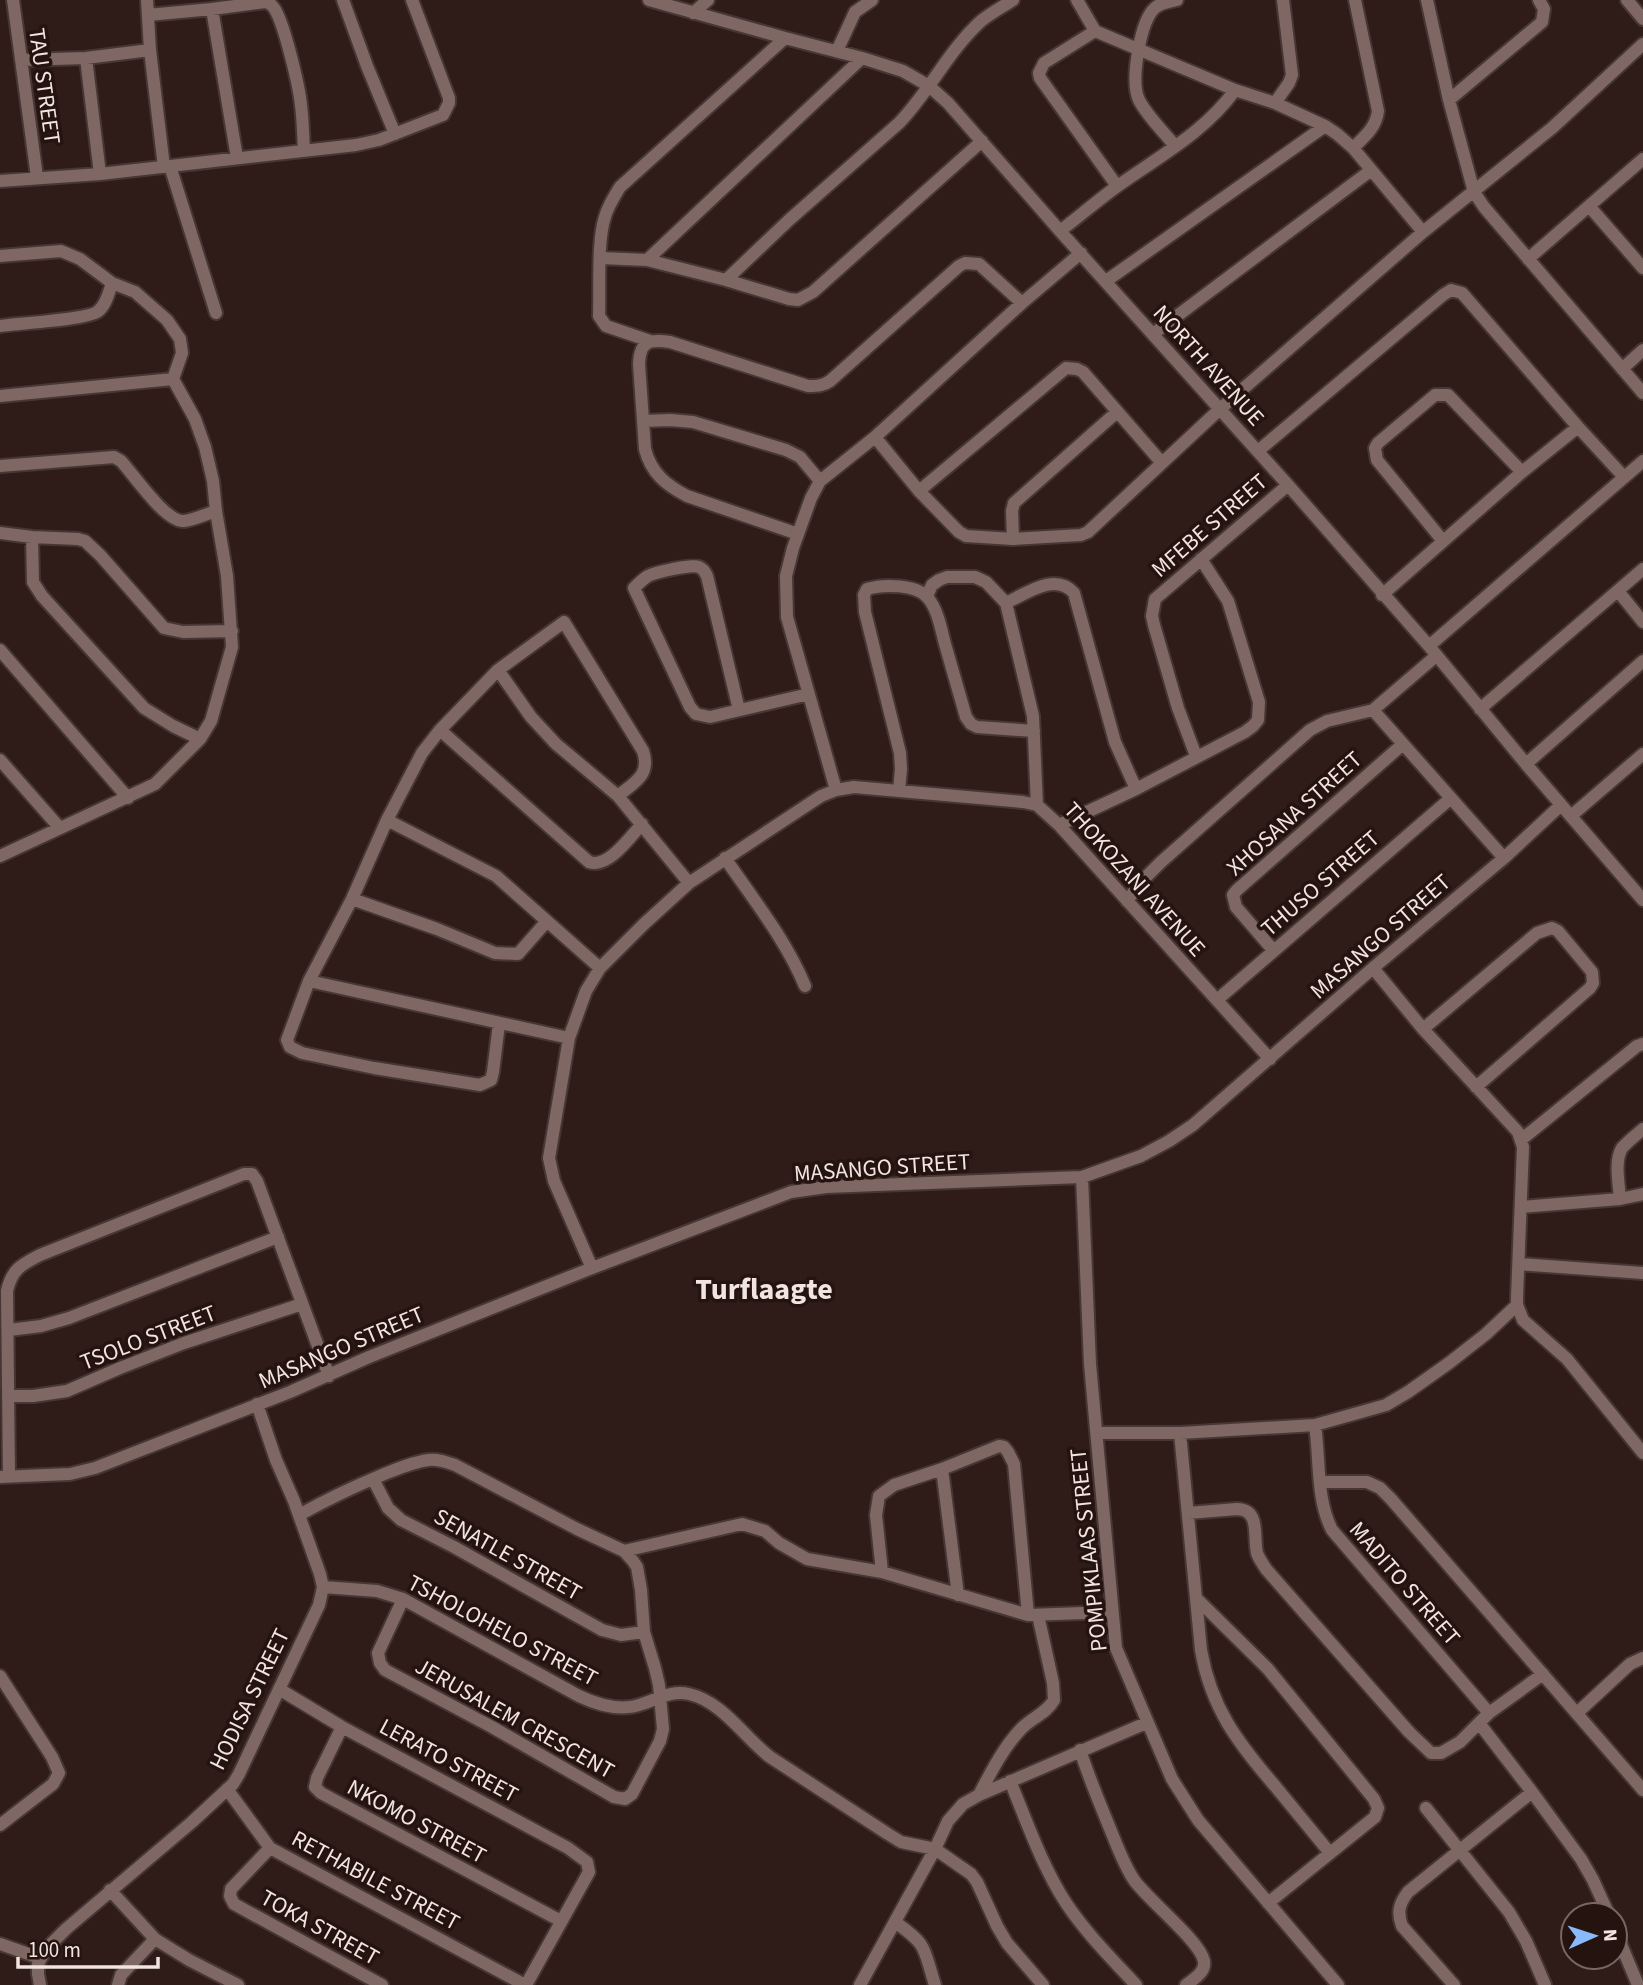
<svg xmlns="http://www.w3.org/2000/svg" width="1643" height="1985" viewBox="0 0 1643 1985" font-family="'Source Sans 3',sans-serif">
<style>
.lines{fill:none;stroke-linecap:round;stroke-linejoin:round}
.minor-casing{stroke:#463735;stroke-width:16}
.minor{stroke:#7f6863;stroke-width:12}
.labels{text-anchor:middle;stroke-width:7;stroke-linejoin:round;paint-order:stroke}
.street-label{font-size:23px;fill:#f1e4e1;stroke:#251310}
.district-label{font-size:30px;font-weight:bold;fill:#f1e4e1;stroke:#251310}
</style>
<rect width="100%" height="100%" fill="#2f1c19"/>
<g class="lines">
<g class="minor-casing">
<path id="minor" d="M13 0 37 177
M147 0 150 50 164 167
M343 0 367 66 395 134
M649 0 785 38 862 58 903 71 929 86 948 103 1060 231 1288 485 1429 646 1526 764 1643 900
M1077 0 1095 31 1235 90 1275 103 1325 126 1337 134 1353 148 1423 232
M1427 0 1449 100 1468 170 1474 192 1484 207 1643 393
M1627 0 1643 19
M212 9 237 158
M693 13 708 0
M148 15 212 9 265 2C271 4 270 3 274 8 284 22 299 86 301 105 303 120 303 135 304 150
M1095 31 1044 63 1039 73 1040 78 1117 186
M837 51 855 12 872 0
M86 58 100 174
M21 60 86 58 150 50
M1449 100 1542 22 1544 9 1539 0
M1275 103 1289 83 1292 75 1283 0
M1175 146C1164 132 1147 116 1139 100 1130 81 1140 27 1152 11 1158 3 1168 2 1177 0
M1353 148C1364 137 1376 128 1378 111L1355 0
M170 166 216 313
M0 181 100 174 356 145 379 140 443 115 449 103V98L412 0
M1589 206 1643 268
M1060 231C1080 216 1099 199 1119 185 1160 156 1206 131 1235 90
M0 256 61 251 80 259 112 283 135 292 167 320 180 339 182 353 173 379
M601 258 647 260 726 280 789 299 798 300 813 292 982 141
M1528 259 1643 159
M647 260 862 58
M726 280 789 220 899 123C929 92 949 50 981 21 991 13 1002 7 1013 0
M1106 281 1325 126
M0 326C19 323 84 320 97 312 106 306 109 292 112 283
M1153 334 1370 171
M650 341 606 326 599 316C600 289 597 240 605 217 608 206 614 197 620 187L785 38
M1622 369 1643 350
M0 396 173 379
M644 421 670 420 693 422 786 450 800 457 820 481
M875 437 919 491 959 532 966 536 1013 539 1081 535 1088 532 1220 409 1423 232 1552 128 1643 44
M1258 451 1443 295 1451 290 1462 293 1578 427 1624 477
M0 466 114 457 121 461C134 475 166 523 184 521 194 520 206 514 216 511
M919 491 1066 368 1077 369 1083 372 1162 463
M0 533 32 537 78 539 85 541 100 555 164 628 183 632 232 631
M798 534 687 496C666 485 651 473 645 449L639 364C640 341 649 339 670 342L808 386C817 386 823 386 830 381L959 266 965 263 979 264 1022 303
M32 537 33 582 42 596 144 708 173 726 200 739
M1013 539 1012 511 1014 503 1117 412
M1443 541 1377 460 1375 448 1378 443 1435 395H1448L1522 472
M1618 591 1643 622
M1382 595 1522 472 1578 427
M927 596 932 585 939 580 947 577H975L986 582 1006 603 1033 716 1037 805
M1006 603C1027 593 1055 572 1074 593L1115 742 1136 789
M1429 646 1643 461
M0 650 128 798
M498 670 531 717 556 744 618 796 689 883
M1480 709 1643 569
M739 710 707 576C705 572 704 569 699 567 691 564 656 572 648 576 643 579 638 584 634 588L690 707 696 714 710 717 809 694
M1373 710 1436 656
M440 730 589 862C608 869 630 837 642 824
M1196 756 1178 708 1154 625 1152 616 1155 599 1288 485
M0 760 59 827
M1526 764 1643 661
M836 790 787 617 786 576 793 548 811 498 820 481 875 437 1022 303 1081 253
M899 791 901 769 900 753 865 612 864 595 867 589C883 584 917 584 928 598 938 610 941 629 945 644 952 668 959 692 966 717L971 724 977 727 1034 731
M1571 816 1643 754
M387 820 496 876 600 968
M1059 825 1136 789 1245 732 1253 726 1258 720 1259 702 1228 601 1201 559
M0 856 155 784 200 739 211 721 232 647 227 576 216 511 213 481 205 447 195 419 173 379
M725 858C753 899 786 940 805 986
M352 899 437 929 495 953 518 954 547 921
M1127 901 1141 882 1161 862 1310 730 1327 721 1373 710 1504 858
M1274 951 1236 907 1233 895 1237 890 1403 744
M1373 968 1423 1029 1518 1132 1523 1147 1517 1297V1305L1523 1320 1567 1359 1643 1453
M309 981 569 1038
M1217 1000 1451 798
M499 1024 493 1072 491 1080 480 1085 374 1068 302 1053 290 1047 287 1040 309 981 352 899 387 820 422 753 440 730 498 670 564 622 643 751C651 775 635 782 618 796
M1423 1029 1537 933 1552 928 1558 931 1592 972 1593 983 1590 988 1476 1087
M1522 1139 1637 1046 1643 1044
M1082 1177 1090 1364 1116 1648 1172 1779 1198 1820 1338 1985
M1620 1199C1619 1184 1614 1161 1622 1148 1628 1141 1636 1135 1643 1129
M1521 1207 1620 1199 1643 1194
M1519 1264 1643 1273
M592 1268 554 1181 549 1158 569 1038 586 991 600 968 644 924 689 883 821 796 836 790 854 787 1023 802 1037 805 1059 825 1270 1059
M9 1330 41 1326 69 1318 278 1237
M8 1396H33L67 1391 120 1368 184 1343 302 1304
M1315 1425C1320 1459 1316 1499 1332 1530L1489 1713
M1097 1433H1180L1315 1425 1386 1405 1408 1392 1449 1363 1486 1334 1517 1305
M1180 1433 1201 1650C1211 1708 1238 1743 1275 1786 1293 1808 1312 1831 1330 1853
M942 1469 958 1595
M0 1477 70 1474 95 1468 290 1392 369 1357 592 1268 791 1192 826 1187 1082 1177 1141 1156 1169 1141 1193 1125 1373 968 1504 858 1561 805
M9 1477 7 1291C12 1269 21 1265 40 1255L244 1174H252L257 1181 329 1376
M373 1479 388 1508 401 1520 454 1547 602 1630 621 1635 644 1632
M1321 1482H1367L1380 1488 1391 1499 1643 1790
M1188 1513 1237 1509C1261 1510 1253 1536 1257 1553 1259 1559 1263 1564 1266 1569L1409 1732 1431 1753H1441L1460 1742 1489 1713 1543 1674
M299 1515C326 1500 353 1487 382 1475 397 1469 412 1462 429 1460 438 1459 446 1462 455 1465L577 1529 624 1551 633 1561 637 1567 641 1590 644 1632 655 1668 659 1685 663 1729 660 1741 632 1794 625 1799 614 1797 492 1727 385 1670 380 1663 378 1653 403 1599
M624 1551 742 1524 765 1531 779 1543 807 1559 882 1572 1028 1615 1111 1612
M882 1572 876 1515 879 1496 894 1485 942 1469 999 1446 1004 1447 1008 1452 1014 1464 1028 1615
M323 1587 377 1591 403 1599 579 1696C598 1705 621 1712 642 1704 658 1699 671 1690 689 1694 723 1702 744 1737 770 1757L888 1834 901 1842 935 1849 971 1874 977 1882 997 1926 1007 1943 1043 1985
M1196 1598 1268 1669 1374 1799 1378 1808 1375 1817 1268 1903
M0 1676 52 1757 59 1773 53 1784 0 1825
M279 1689 342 1727 568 1848 587 1862 589 1872 526 1985
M1577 1713 1630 1664 1643 1658
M1479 1723 1532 1792
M342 1727 317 1778 315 1787 321 1793 561 1921
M1080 1750C1089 1778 1100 1804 1111 1831 1118 1848 1124 1865 1134 1880 1148 1900 1200 1941 1204 1961 1206 1972 1194 1979 1186 1985
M1010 1781C1027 1822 1042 1866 1066 1903 1086 1933 1112 1959 1136 1985
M227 1789 270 1848 525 1985
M979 1795C991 1772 1003 1748 1021 1729 1031 1718 1046 1714 1054 1700L1053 1683 1038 1615
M1426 1808 1509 1912 1526 1941 1545 1985
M270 1848 231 1889 230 1896 234 1904 382 1985
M110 1890 155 1939 189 1960 238 1985
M895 1922C929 1946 923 1948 935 1985
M1615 1930 1638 1985
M0 1944 40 1958
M40 1985 38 1974V1964L46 1949 66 1929 192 1822 233 1784 239 1774 319 1605 323 1587 320 1574 294 1501 276 1460 257 1404
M118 1985 121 1975 155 1939
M860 1985 935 1849 948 1821 963 1804 979 1795 1146 1723
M1454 1985 1402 1926C1397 1912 1399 1904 1408 1892L1532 1792 1581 1859 1593 1880 1609 1915"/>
</g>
<use href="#minor" class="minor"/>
</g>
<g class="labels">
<g class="street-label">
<text transform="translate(45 86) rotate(82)" y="8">TAU STREET</text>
<text transform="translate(1209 365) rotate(48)" y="8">NORTH AVENUE</text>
<text transform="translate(1209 525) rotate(-41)" y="8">MFEBE STREET</text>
<text transform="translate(1294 813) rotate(-42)" y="8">XHOSANA STREET</text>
<text transform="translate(1135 879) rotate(48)" y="8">THOKOZANI AVENUE</text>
<text transform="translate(1320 883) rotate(-41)" y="8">THUSO STREET</text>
<text transform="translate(1380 936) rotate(-41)" y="8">MASANGO STREET</text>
<text transform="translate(882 1167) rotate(-4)" y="8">MASANGO STREET</text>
<text transform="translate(148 1337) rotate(-21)" y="8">TSOLO STREET</text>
<text transform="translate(341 1347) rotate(-23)" y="8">MASANGO STREET</text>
<text transform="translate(1088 1550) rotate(-96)" y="8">POMPIKLAAS STREET</text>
<text transform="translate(508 1554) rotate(29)" y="8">SENATLE STREET</text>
<text transform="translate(1405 1583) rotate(49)" y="8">MADITO STREET</text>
<text transform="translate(503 1630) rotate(28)" y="8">TSHOLOHELO STREET</text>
<text transform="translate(249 1699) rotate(-64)" y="8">HODISA STREET</text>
<text transform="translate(515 1718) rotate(29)" y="8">JERUSALEM CRESCENT</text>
<text transform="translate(449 1760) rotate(28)" y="8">LERATO STREET</text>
<text transform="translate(417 1821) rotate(28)" y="8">NKOMO STREET</text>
<text transform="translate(376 1880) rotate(28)" y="8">RETHABILE STREET</text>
<text transform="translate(320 1927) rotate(29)" y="8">TOKA STREET</text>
</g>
<g class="district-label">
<text x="764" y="1299">Turflaagte</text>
</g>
</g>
<g transform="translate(1594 1936) rotate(87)"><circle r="33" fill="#251310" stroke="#776764" stroke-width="2"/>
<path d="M0-5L12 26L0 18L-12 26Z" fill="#88bafc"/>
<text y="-10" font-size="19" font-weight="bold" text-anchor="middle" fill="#f1e4e1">N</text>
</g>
<path d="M18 1957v10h140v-10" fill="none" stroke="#f1e4e1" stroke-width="3.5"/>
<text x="28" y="1957" font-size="21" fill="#f1e4e1" stroke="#251310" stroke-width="5" paint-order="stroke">100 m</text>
</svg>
